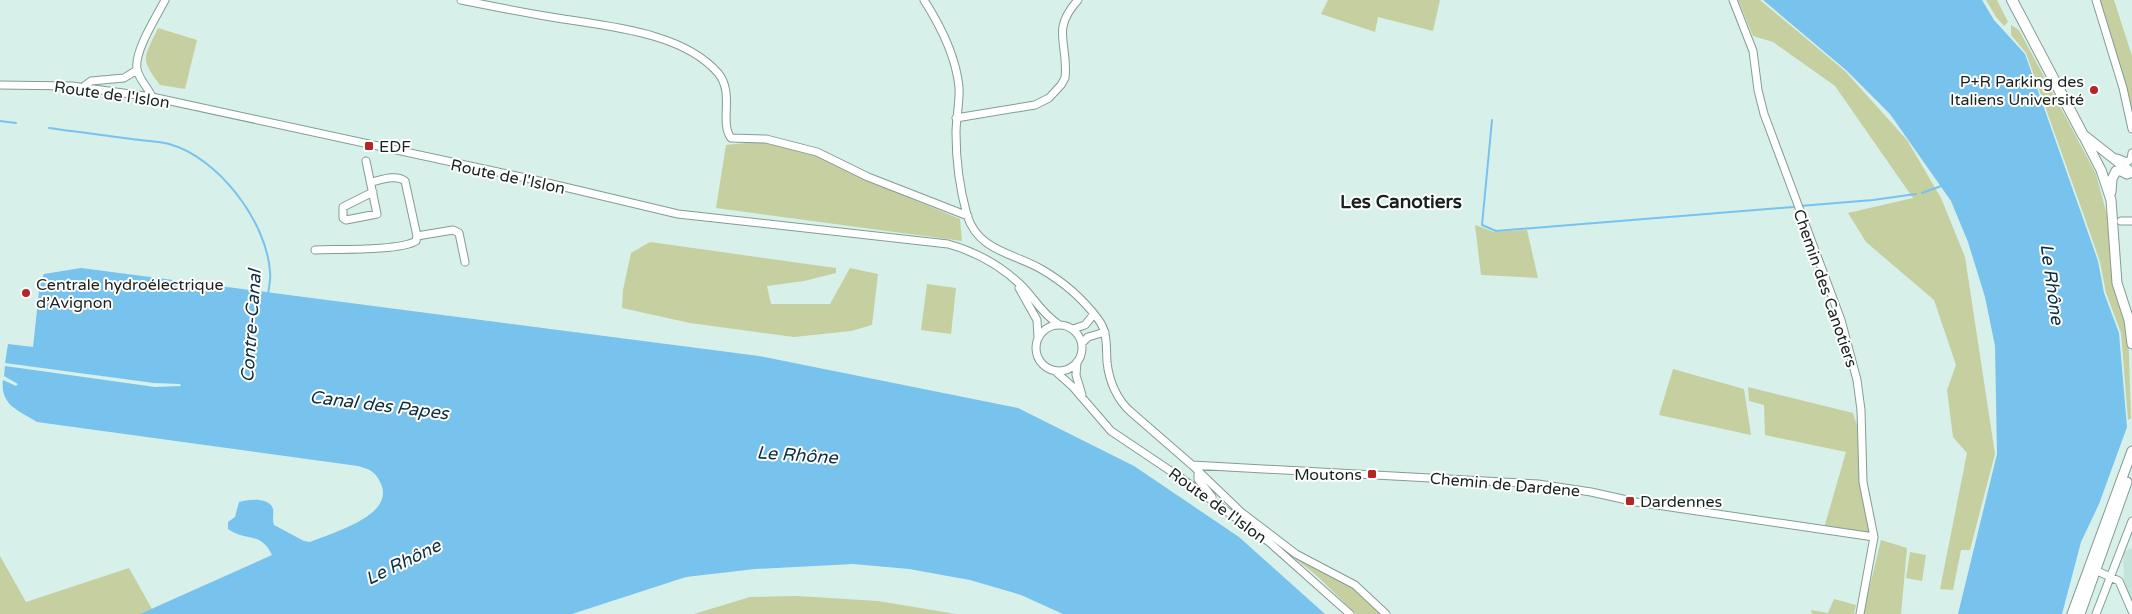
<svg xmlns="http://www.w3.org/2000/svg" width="2132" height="614" viewBox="0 0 2132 614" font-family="'Varela Round',sans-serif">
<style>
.built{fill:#c3e4da}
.green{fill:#c6cf9f}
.water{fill:#78c2ee}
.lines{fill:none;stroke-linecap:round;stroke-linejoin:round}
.stream{stroke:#78c2ee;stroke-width:2}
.minor-casing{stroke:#849c95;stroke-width:9}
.major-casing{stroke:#849c95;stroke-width:11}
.highway-casing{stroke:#849c95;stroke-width:12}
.minor{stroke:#fff;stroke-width:7}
.major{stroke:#fff;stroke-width:9}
.highway{stroke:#fff;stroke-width:10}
.poi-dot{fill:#b52524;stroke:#fff;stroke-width:2}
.labels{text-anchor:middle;stroke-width:4;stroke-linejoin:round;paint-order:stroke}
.poi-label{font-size:16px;fill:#19221f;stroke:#fff;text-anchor:start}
.street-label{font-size:16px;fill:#19221f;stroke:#fff}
.water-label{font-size:18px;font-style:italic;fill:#0d2f41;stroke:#fff}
.quarter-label{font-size:19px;font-weight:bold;fill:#19221f;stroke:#fff}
</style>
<rect width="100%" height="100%" fill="#d7f0e9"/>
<path class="built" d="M2132 548V601L2124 582 2123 552Z"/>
<path class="green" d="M1328 0H1440L1433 31 1378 17 1375 32 1321 14Z
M1738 0H1760L1845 71 1907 140 1941 198 1965 257 1995 454 1970 550H1961L1953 590 1940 589 1967 453 1953 437 1947 390 1956 365 1934 300 1866 242 1848 213 1913 198 1835 86 1773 42 1753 36Z
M1986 0H1997L2008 22 2004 26 1996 17Z
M2099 0H2114L2132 56V111Z
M2011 25 2019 30 2096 174 2108 219 2110 260 2114 284 2128 325 2131 418 2128 420 2121 333 2106 293 2100 262 2082 210 2026 53 2011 35Z
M158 28 197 40 185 89 160 85C139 57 144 59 158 28Z
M765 141 818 155 893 191 960 219 962 241 716 208 726 145Z
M1475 225 1494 232 1527 230 1538 278 1481 275Z
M650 242 836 268V273L804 281 767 286 771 304H830L850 268 878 274 872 325 851 331 794 337 690 323 622 308 623 290 631 253Z
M927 284 956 288 951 334 921 330Z
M1673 369 1744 389 1751 435 1659 415Z
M1748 387 1853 413 1857 425 1862 483 1872 536 1824 528 1846 452 1765 435 1764 405 1749 401Z
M1881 540 1907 548 1901 614H1863Z
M1910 552 1926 555 1922 581 1906 578Z
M0 556 26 602 129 568 152 609 140 614H0Z
M1293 557 1347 581 1382 614H1356L1316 575Z
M797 596 878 601 956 614H694L750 597Z
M1834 599 1856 605 1854 614H1812L1811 610 1828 613Z"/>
<path class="water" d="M1763 0H1982L1994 20 2025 54 2098 261 2104 293 2119 333 2127 427 2099 504 2081 542 2062 614H1958L1997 454 1995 346 1985 297 1968 242 1951 201 1890 114 1846 70Z
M81 268 759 356 1018 408 1134 466 1239 537 1325 614H1063L1021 595 970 580 909 569 853 564 755 569 686 577 572 614H140L272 555C261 531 246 542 228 529V522L235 517 239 502C248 499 270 497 273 509 274 514 272 519 274 525L304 541 310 542C331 533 395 516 381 484 376 472 370 469 358 466L37 422C18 410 0 405 3 380L16 386 18 384 4 376 5 366 155 387 181 386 180 384 154 383 5 363 8 344 33 347 40 283 44 274Z"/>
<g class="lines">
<path class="stream" d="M1492 120 1482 225 1496 231 1793 207
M0 121 16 123
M49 128C77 132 104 135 132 139 144 141 157 141 169 144 218 157 267 222 270 272 271 279 269 287 268 294
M1922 193 1944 185
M1800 206 1873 200 1916 194"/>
<g class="minor-casing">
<path id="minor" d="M461 0C491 6 521 12 551 17 603 26 682 31 718 73 735 93 719 122 731 138L766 139 817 152 868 177 968 216
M924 0C940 25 956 57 959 87 960 102 956 118 956 133 956 159 960 190 967 215 978 251 1013 253 1041 269 1062 281 1083 299 1098 319 1108 332 1106 346 1107 362 1109 381 1117 400 1131 412L1192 465 1241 512 1296 554 1355 585 1386 614
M1733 0 1753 51 1758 90 1764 114 1841 320 1857 380 1861 410 1863 482 1874 537 1860 614
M2096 0 2123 88 2132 129
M0 85 72 86 152 97 535 180 678 214 948 244C977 252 1002 266 1024 288 1036 301 1042 313 1058 324
M83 87 91 81 124 78 137 70
M152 97C148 87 139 80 137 69 134 51 157 16 165 0
M956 118 1035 105 1049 98 1061 85 1065 78C1069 43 1050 31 1078 0
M2117 158 2127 162 2131 159 2132 153
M366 161 377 214 346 220 343 218V207L373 192
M371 182C381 180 396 174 405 181L417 236
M2121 221H2132
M315 250C336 249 400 251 416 241L417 236 453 230 459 233 465 262
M1019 288 1037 320 1038 337
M1036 348a23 23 0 1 1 46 0a23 23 0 1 1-46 0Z
M1073 329 1085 325 1094 314
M1082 343 1088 337 1105 332
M1077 362 1076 375 1082 395
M1055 371 1073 387 1111 431 1181 478 1269 542 1350 614
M1192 465 1538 484 1591 492 1636 502 1874 537
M1198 471V479L1212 497
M2093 569 2119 581 2132 611
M2096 614 2132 521"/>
</g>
<g class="major-casing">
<path id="major" d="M2083 135 2101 170 2111 200 2117 283 2129 320 2132 344
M2085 136 2132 173
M2111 192 2112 179 2116 171H2121L2127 174
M2072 614 2132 451
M2080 614 2127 482"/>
</g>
<g class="highway-casing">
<path id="highway" d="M2012 0 2083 135"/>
</g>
<use href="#minor" class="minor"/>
<use href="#major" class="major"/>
<use href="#highway" class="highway"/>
</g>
<g class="poi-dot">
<circle cx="2094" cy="90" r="5"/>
<rect x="364" y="141" width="10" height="10" rx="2.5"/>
<circle cx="26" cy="293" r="5"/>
<rect x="1367" y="469" width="10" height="10" rx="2.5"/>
<rect x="1625" y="496" width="10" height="10" rx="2.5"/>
</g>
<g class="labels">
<g class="poi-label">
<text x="2084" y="87" text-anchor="end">P+R Parking des<tspan x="2084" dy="18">Italiens Université</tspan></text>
<text x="379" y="152">EDF</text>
<text x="36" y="290">Centrale hydroélectrique<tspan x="36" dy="18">d’Avignon</tspan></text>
<text x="1362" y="480" text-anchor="end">Moutons</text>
<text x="1640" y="507">Dardennes</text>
</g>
<g class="street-label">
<text transform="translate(112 94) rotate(8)" y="6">Route de l'Islon</text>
<text transform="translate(508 176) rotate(12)" y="6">Route de l'Islon</text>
<text transform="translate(1826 288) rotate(71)" y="6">Chemin des Canotiers</text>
<text transform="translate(1505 484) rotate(5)" y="6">Chemin de Dardene</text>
<text transform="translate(1218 505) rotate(36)" y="6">Route de l'Islon</text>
</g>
<g class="water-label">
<text transform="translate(2052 284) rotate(82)" y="6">Le Rhône</text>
<text transform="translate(251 326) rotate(-86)" y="6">Contre-Canal</text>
<text transform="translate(379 405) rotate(7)" y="6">Canal des Papes</text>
<text transform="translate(797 455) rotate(4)" y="6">Le Rhône</text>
<text transform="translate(403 562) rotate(-26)" y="6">Le Rhône</text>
</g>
<g class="quarter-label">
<text x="1401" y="208">Les Canotiers</text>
</g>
</g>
</svg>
